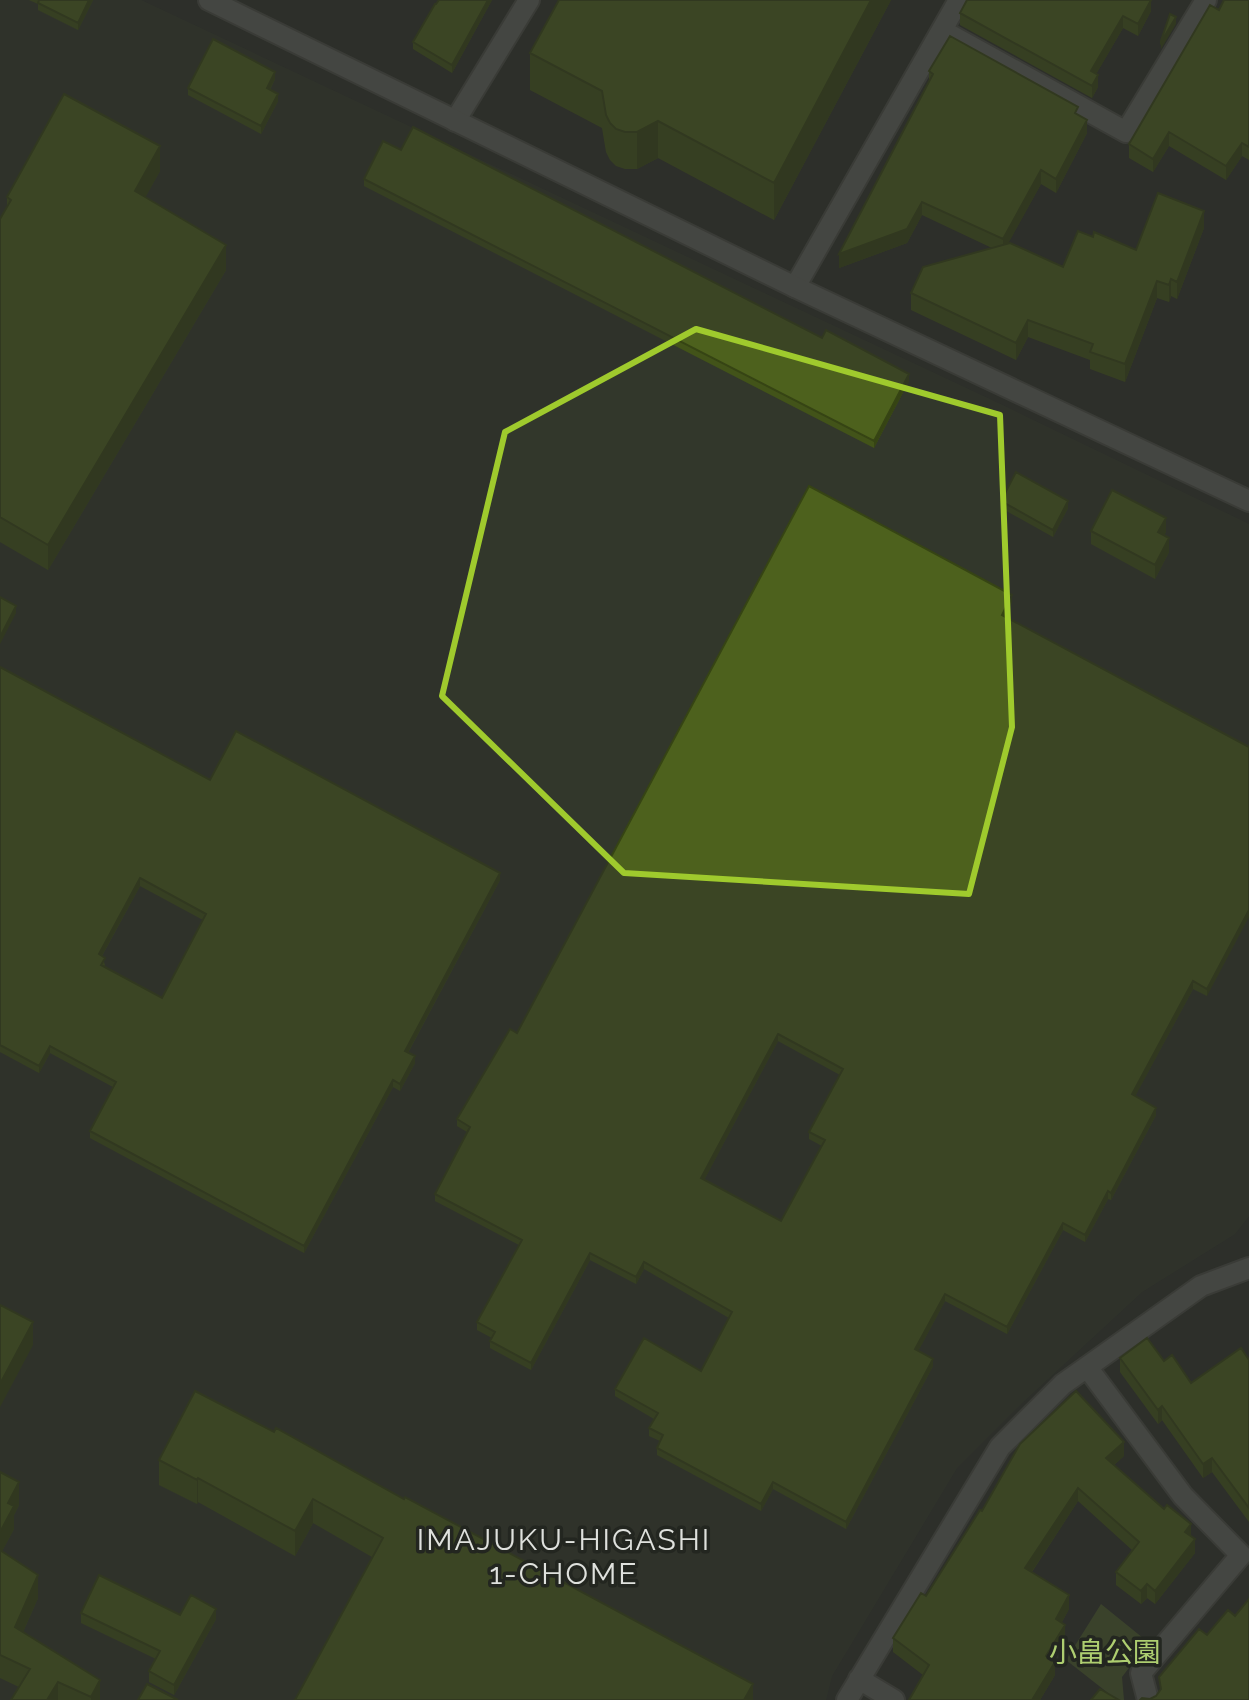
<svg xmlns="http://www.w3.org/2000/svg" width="1249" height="1700" viewBox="0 0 1249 1700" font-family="Raleway,'Noto Sans JP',sans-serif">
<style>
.built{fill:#32372b}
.green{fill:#4a592e}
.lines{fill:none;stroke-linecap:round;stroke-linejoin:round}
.minor-casing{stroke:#494b47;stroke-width:24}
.tertiary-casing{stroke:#494b47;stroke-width:24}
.minor{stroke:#61625f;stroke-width:20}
.tertiary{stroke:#61625f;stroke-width:20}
.wall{fill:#425319;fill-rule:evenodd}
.shaded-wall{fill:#364414}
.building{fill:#4d611d;stroke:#364414;stroke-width:2;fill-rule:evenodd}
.marked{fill:none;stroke:#9fca2d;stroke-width:6;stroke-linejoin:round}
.labels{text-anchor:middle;stroke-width:7;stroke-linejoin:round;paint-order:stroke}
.park-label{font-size:28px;fill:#aece70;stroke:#232620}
.neighbourhood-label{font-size:30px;letter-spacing:2px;fill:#dfe1dd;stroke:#232620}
</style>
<rect width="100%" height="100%" fill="#2d2f2a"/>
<path class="built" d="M0 0H141L996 402 1249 524V1216L1235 1234 1142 1292 1022 1403 957 1468 832 1676 826 1700H0Z"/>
<path class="green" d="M1101 1604 1143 1638 1144 1648 1122 1677 1124 1700H1117L1066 1660Z"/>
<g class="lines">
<g class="minor-casing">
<path id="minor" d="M943 31 1126 132 1206 0
M455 121 529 0
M795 287 959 0
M1087 1367 1183 1496 1241 1555 1141 1673 1148 1700
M859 1679 894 1700
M847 1700 1000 1447 1063 1384 1087 1367 1201 1286 1249 1268"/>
</g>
<g class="tertiary-casing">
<path id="tertiary" d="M209 0 795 287 1249 501"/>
</g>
<use href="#minor" class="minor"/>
<use href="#tertiary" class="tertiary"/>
</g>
<path class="wall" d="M29 0H93L78 30 38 10V4Z
M492 0 452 73 413 49V42L436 4Z
M559 0H891L774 220 658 158 637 169H625L616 166 610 160 606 152 602 128 530 90V53Z
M1249 0V160L1242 156 1226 180 1169 146 1153 172 1129 158V144L1219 10Z
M1151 11 1138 36 1123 28 1096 74 1098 87 1092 98 960 25V13Z
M929 71 1078 115 1087 133 1056 193 1041 184 1008 243 1063 267 1093 237 1136 250 1204 228 1177 299 1171 296 1169 302 1157 298 1125 382 1090 369V360L1028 337 1016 360 911 310V293L992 248 922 215 907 243 839 268 929 81Z
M275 79 270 90 278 101 261 134 188 95V88Z
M401 150 822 338 909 381 874 448 364 186V179Z
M160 171 145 197 226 270 48 570 0 542V219L7 207V197Z
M1001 501 1068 508 1053 537 1001 508Z
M1091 531 1166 532 1164 535 1169 552 1155 579 1091 544Z
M1012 602 1005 616 1249 747 1207 996 1193 989 1135 1096 1156 1115 1111 1200 1108 1199 1085 1242 1063 1230 1007 1334 945 1301 918 1351 933 1366 846 1529 773 1489 761 1511 657 1455V1448L660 1441 649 1436V1428L654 1419 615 1396V1389L701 1371 729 1318 644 1269 636 1284 590 1260 531 1370 490 1348V1341L492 1338 477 1330V1322L519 1245 435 1201V1194L467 1132 457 1126V1119L517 1033ZM778 1041 840 1075 809 1132V1139L822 1146 781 1221 704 1180Z
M0 667 210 780 500 880 408 1053 415 1063 400 1091 393 1087 304 1253 90 1138V1131L113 1087 50 1053 39 1073 0 1052ZM140 886 203 920 162 998 104 967 105 965 102 956Z
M1120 1358 1164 1361 1191 1383 1249 1360V1522L1212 1472 1203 1478 1162 1420 1158 1424 1120 1372Z
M195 1391 753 1700 372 1557 313 1523 295 1556 198 1502 197 1504 159 1485V1460Z
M1124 1456 1114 1465 1191 1537 1195 1553 1155 1604 1147 1598 1141 1604 1116 1585V1572L1132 1550 1078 1501 1032 1572 1069 1609 1062 1622 1065 1639 1052 1660 1055 1675 1040 1700H909L923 1675 893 1652V1638L926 1596 982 1511Z
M0 1472 19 1505 14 1515V1529L2 1551 38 1598 23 1632 100 1700H11L19 1687 0 1678Z
M81 1613 180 1615 216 1619 174 1695 149 1682V1671L156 1659 81 1623Z"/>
<path class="shaded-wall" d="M89 0H93L78 30V23Z
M488 0H492L452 73V65Z
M871 0H891L774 220V183Z
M1151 0V11L1138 36V24Z
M1123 16V28L1091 83V71Z
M1176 17V24L1161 49V42Z
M275 72V79L267 95V88Z
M1098 75V87L1092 98V86Z
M278 94V101L261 134V126Z
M1087 120V133L1056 193V179Z
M658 121V158L637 169V132Z
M1169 132V146L1153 172V159Z
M1242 143V156L1226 180V166Z
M160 146V171L135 216V191Z
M1041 170V184L1003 253V239Z
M922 202V215L907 243 839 268V254Z
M1204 211V228L1177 299V282Z
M226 245V270L48 570V545Z
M1171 279V296L1169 302V285Z
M1157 281V298L1125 382V364Z
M1028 320V337L1016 360V343Z
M909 374V381L874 448V441Z
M1068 501V508L1053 537V530Z
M1166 518V532L1158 546V532Z
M1169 538V552L1155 579V565Z
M1012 595V602L1002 622V615Z
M16 606V613L0 644V637Z
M500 873V880L405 1058V1051Z
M140 878V886L99 961V954Z
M1249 910V917L1207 996V989Z
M1193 981V989L1132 1102V1094Z
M778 1034V1041L701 1186V1178Z
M50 1046V1053L39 1073V1066Z
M415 1056V1063L400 1091V1084Z
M393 1080V1087L304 1253V1246Z
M1156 1108V1115L1111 1200V1193Z
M1108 1191V1199L1085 1242V1235Z
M1063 1223V1230L1007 1334V1327Z
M590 1253V1260L531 1370V1363Z
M644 1262V1269L636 1284V1277Z
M945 1294V1301L915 1357V1349Z
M33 1322V1345L0 1407V1384Z
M933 1359V1366L846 1529V1522Z
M1162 1406V1420L1158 1424V1410Z
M1124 1442V1456L1106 1472V1458Z
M1212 1458V1472L1203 1478V1464Z
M198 1478V1502L197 1504V1480Z
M19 1482V1505L14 1515V1529L0 1555V1532L8 1503Z
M773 1482V1489L761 1511V1504Z
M1078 1488V1501L1025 1582V1568Z
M313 1499V1523L295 1556V1531Z
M1191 1524V1538L1185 1532Z
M1195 1539V1553L1155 1604V1591Z
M38 1575V1598L15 1650V1627Z
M1147 1584V1598L1141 1604V1591Z
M1069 1595V1609L1056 1633V1619Z
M216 1609V1619L174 1695V1685Z
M1065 1625V1639L1046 1670V1656Z
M1055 1662V1675L1040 1700H1032Z
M100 1680V1700H91V1697Z
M58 1682V1700H47Z
M753 1684V1700H744Z"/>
<path class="building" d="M39 0H89L78 23 38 3Z
M439 0H488L452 65 413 42 435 4H436Z
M559 0H871L774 183 658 121 637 132H625L616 129 610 123 606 115 602 91 530 53Z
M967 0H1151L1138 24 1123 16 1091 71 1098 75 1092 86 960 13Z
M1224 0H1249V147L1242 143 1226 166 1169 132 1153 159 1129 144 1210 5 1219 10Z
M1170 14 1176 17 1161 42V41Z
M950 36 1078 107 1075 113 1087 120 1056 179 1041 170 1003 239 922 202 907 229 839 254 933 74 929 71Z
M213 39 275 72 267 88 278 94 261 126 188 88Z
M64 94 160 146 135 191 226 245 48 545 0 517V219L11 200 7 197Z
M413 127 822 338 826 330 909 374 874 441 364 179 383 141 401 150Z
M1158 193 1204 211 1177 282 1171 279 1169 285 1157 281 1125 364 1090 352 1093 344 1028 320 1016 343 911 293 923 267 1010 243 1063 267 1078 231 1093 237 1094 232 1136 250Z
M1016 472 1068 501 1053 530 1001 501Z
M809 486 1012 595 1002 615 1249 747V910L1207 989 1193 981 1132 1094 1156 1108 1111 1193 1108 1191 1085 1235 1063 1223 1007 1327 945 1294 915 1349 933 1359 846 1522 773 1482 761 1504 657 1448 663 1435 649 1428 658 1413 615 1389 644 1338 701 1371 732 1312 644 1262 636 1277 590 1253 531 1363 490 1341 495 1332 477 1322 522 1240 435 1194 470 1127 457 1119 510 1029 517 1033ZM778 1034 843 1069 809 1132 825 1140 781 1221 701 1178Z
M1112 490 1166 518 1158 532 1169 538 1155 565 1091 531Z
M0 597 16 606 0 637Z
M0 667 210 780 236 731 500 873 405 1051 415 1056 400 1084 393 1080 304 1246 90 1131 116 1082 50 1046 39 1066 0 1045ZM140 878 206 914 162 998 101 965 105 958 99 954Z
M0 1305 33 1322 0 1384Z
M1147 1338 1164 1361 1172 1355 1191 1383 1241 1348 1249 1360V1508L1212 1458 1203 1464 1162 1406 1158 1410 1120 1358Z
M195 1391 274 1432 276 1428 404 1499 405 1497 753 1684 744 1700H295L383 1538 313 1499 295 1531 198 1478 197 1480 159 1460Z
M1076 1391 1124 1442 1106 1458 1164 1509 1167 1505 1191 1524 1185 1532 1195 1539 1155 1591 1147 1584 1141 1591 1116 1572 1139 1542 1078 1488 1025 1568 1069 1595 1056 1619 1065 1625 1046 1656 1055 1662 1032 1700H909L929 1665 893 1638 921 1593 926 1596 980 1510 982 1511 1020 1444Z
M0 1472 19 1482 8 1503 14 1506 0 1532Z
M0 1550 38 1575 15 1627 100 1680 91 1697 58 1682 47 1700H11L30 1669 0 1655Z
M99 1575 180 1615 191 1595 216 1609 174 1685 149 1671 160 1651 81 1613Z
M1249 1599V1700H1140L1142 1698 1150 1699 1156 1696 1161 1689 1159 1677 1199 1629 1207 1635 1228 1610 1235 1616Z
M147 1684 178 1700H138Z
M1100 1689 1119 1700H1091Z"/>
<path d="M0 0H1249V1700H0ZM696 329 1000 415 1012 727 969 894 624 873 442 696 505 432Z" fill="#2d2f2a" fill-opacity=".55" fill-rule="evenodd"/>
<path class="marked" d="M696 329 1000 415 1012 727 969 894 624 873 442 696 505 432Z"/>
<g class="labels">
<g class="park-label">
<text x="1105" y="1662">小畠公園</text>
</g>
<g class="neighbourhood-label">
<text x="564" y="1550">IMAJUKU-HIGASHI<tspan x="564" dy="34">1-CHOME</tspan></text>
</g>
</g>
</svg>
